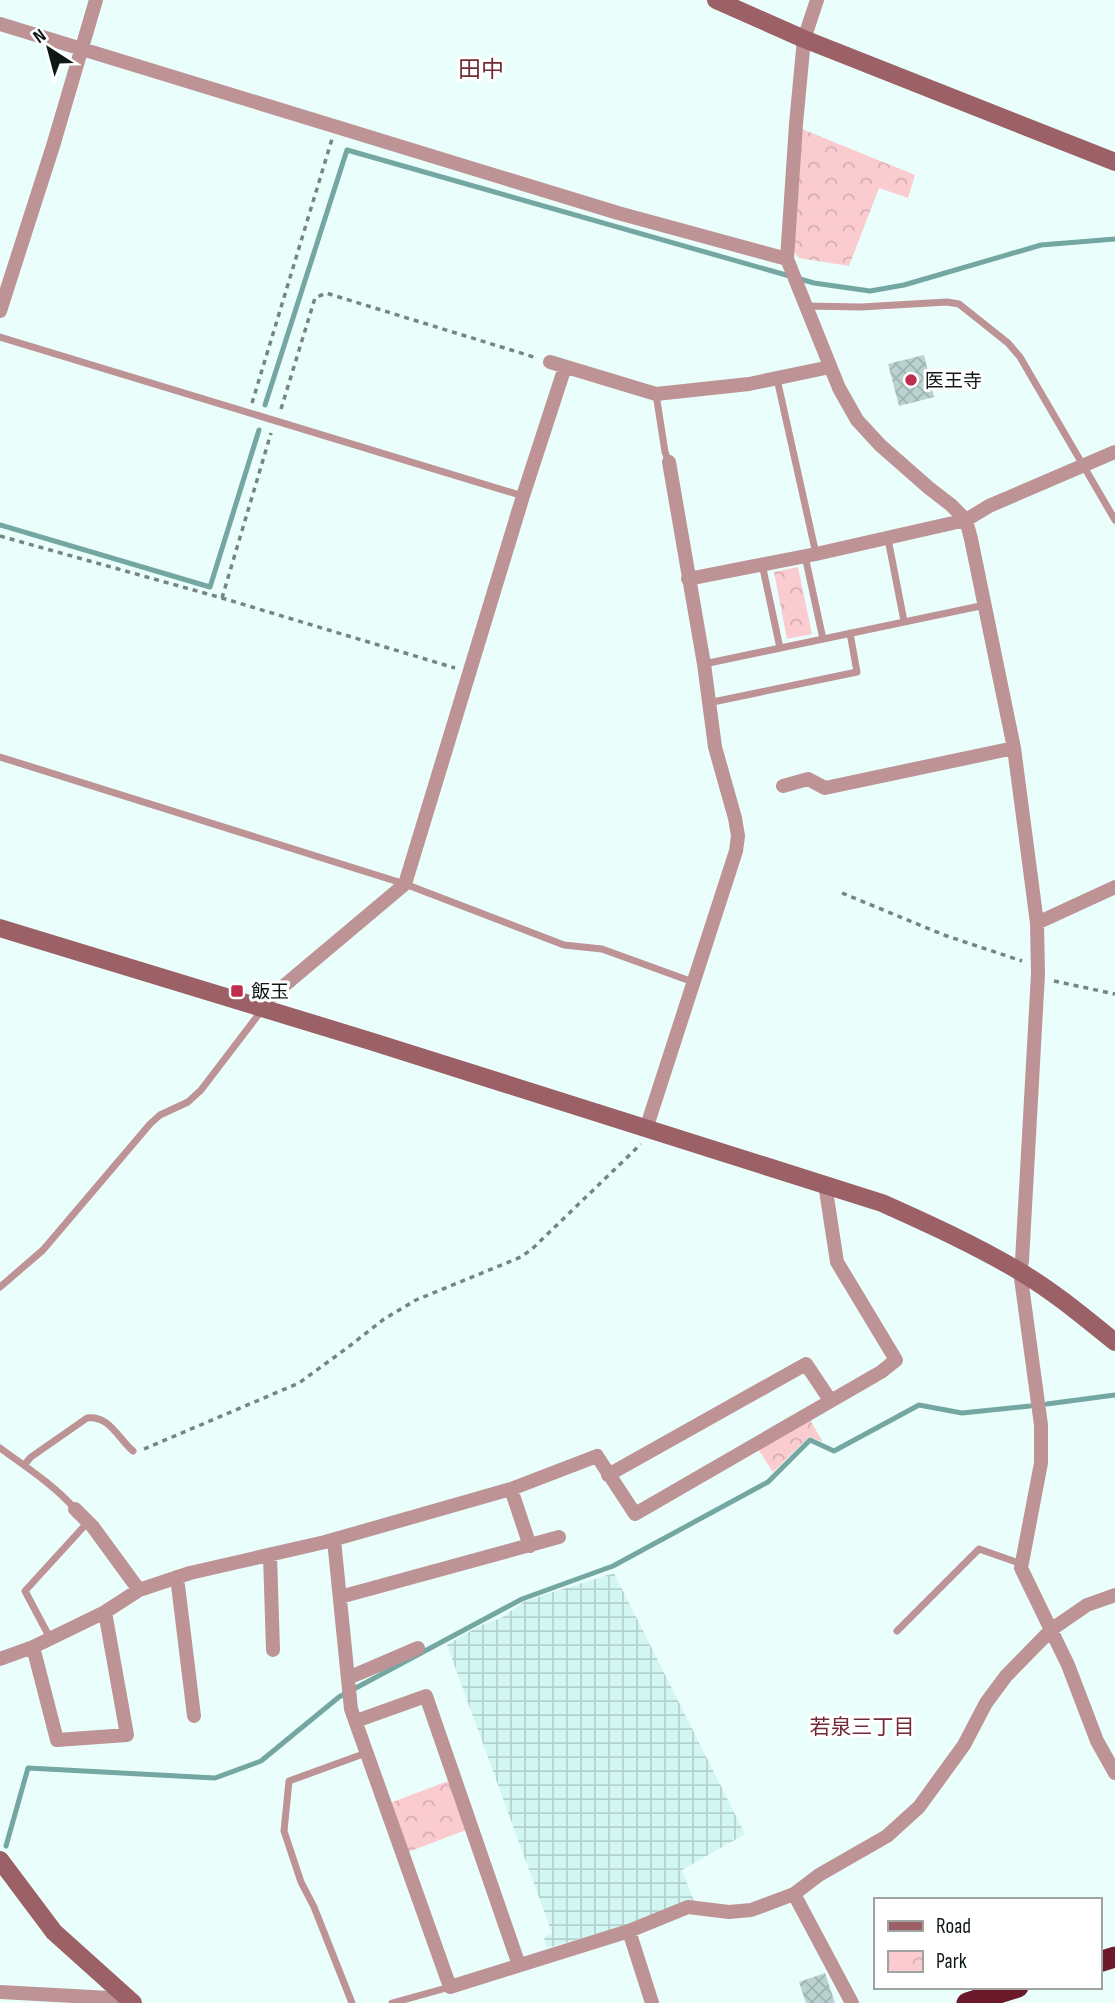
<svg xmlns="http://www.w3.org/2000/svg" width="1115" height="2003" viewBox="0 0 1115 2003" font-family="'Sofia Sans Condensed','Noto Sans JP',sans-serif">
<style>
.industrial{fill:url(#industrial-grid)}
.park{fill:url(#park-crowns)}
.lines{fill:none;stroke-linecap:round;stroke-linejoin:round}
.stream{stroke:#74a7a2;stroke-width:5}
.building{fill:url(#building-cross-hatch)}
.path{stroke:#768583;stroke-width:3.5;stroke-dasharray:5 5;stroke-linecap:butt}
.lane{stroke:#bd9396;stroke-width:7}
.street{stroke:#bd9396;stroke-width:14}
.secondary{stroke:#9c6167;stroke-width:18}
.highway{stroke:#6c1a2b;stroke-width:21}
.poi-dot{fill:#be2e4f;stroke:#fff;stroke-width:2.5}
.labels{text-anchor:middle;stroke-width:6;stroke-linejoin:round;paint-order:stroke}
.poi-label{font-size:19px;fill:#0e1817;stroke:#fff;text-anchor:start}
.neighbourhood-label{font-size:21px;fill:#712b36;stroke:#fff}
.quarter-label{font-size:23px;fill:#712b36;stroke:#fff}
</style>
<defs>
<pattern id="industrial-grid" width="8" height="8" patternUnits="userSpaceOnUse" patternTransform="scale(1.75)"><rect width="8" height="8" fill="#d2f6f2"/><path d="M0 4h8M4 0v8" fill="none" stroke="#b3d2cf"/></pattern>
<pattern id="park-crowns" width="20" height="18" patternUnits="userSpaceOnUse" patternTransform="scale(1.75)"><rect width="20" height="18" fill="#faccd0"/><path d="M2 6a3 3 0 1 1 6 0M12 15a3 3 0 1 1 6 0" fill="none" stroke="#d5aeb2"/></pattern>
<pattern id="building-cross-hatch" width="8" height="8" patternUnits="userSpaceOnUse" patternTransform="scale(1.75)"><rect width="8" height="8" fill="#bad3d0"/><path d="M0 0l8 8M0 8l8-8" fill="none" stroke="#9fb4b2"/></pattern>
</defs>
<rect width="100%" height="100%" fill="#eafffc"/>
<path class="industrial" d="M614 1573 745 1834 682 1870 694 1901 629 1925 547 1948 544 1937 552 1933 447 1645 479 1626 501 1618 525 1601Z"/>
<path class="park" d="M802 129 915 175 908 198 879 188 849 266 799 258 791 248Z
M798 567 812 634 787 639 774 572Z
M810 1420 823 1442 809 1437 773 1472 758 1449Z
M448 1781 466 1830 408 1852 390 1803Z"/>
<g class="lines">
<path class="stream" d="M265 405 347 150 814 283 870 291 904 285 1041 245 1115 239
M0 525 210 587 259 430
M1047 1404 1115 1395
M6 1846 28 1768 215 1778 261 1761 339 1697 522 1599 613 1566 768 1482 810 1440 834 1451 919 1405 962 1413 1030 1406"/>
</g>
<path class="building" d="M924 355 934 397 899 406 888 364Z
M825 1973 835 2003H806L799 1982Z"/>
<g class="lines">
<path class="path" d="M252 403 332 139
M281 409 315 298 326 293 537 358
M0 536 222 598 455 668
M222 598 271 433
M842 893 944 935 1022 961
M1054 981 1115 994
M144 1449 299 1383 347 1348 384 1319 416 1300 521 1257 532 1249 641 1144"/>
<path class="lane" d="M806 306 861 307 947 302 959 304 1008 343 1020 357 1115 520
M0 337 523 496
M777 379 816 554
M656 394 665 452 669 462
M888 539 904 621
M805 556 823 639
M762 564 780 648
M704 664 985 605
M708 703 857 672 850 633
M0 757 405 884 564 945 602 949 693 982
M0 1287 43 1250 150 1124 160 1115 188 1102 201 1090 262 1010
M0 1448C26 1467 54 1485 75 1509
M24 1465 31 1457 87 1418C109 1415 118 1438 133 1451
M897 1631 979 1549 1022 1564
M50 1638 25 1591 88 1522
M352 2003 314 1907 301 1882 284 1831 289 1781 366 1753
M392 2003 450 1987"/>
<path class="street" d="M817 0 804 39 796 124 787 259 839 388 857 420 880 445 929 488 951 505 966 520 971 539 1014 748 1037 923 1038 974 1022 1261 1020 1271 1041 1425V1463L1021 1568 1068 1665 1097 1741 1115 1773
M0 24 618 213 787 259
M0 311 53 146 96 0
M550 362 656 394 749 384 830 367
M688 579 816 554 966 520 989 506 1115 452
M783 786 808 779 825 788 1014 748
M1037 923 1115 887
M262 1010 267 1000 405 884 523 496 565 367
M646 1129 736 851 738 836 735 818 715 747 704 664 669 462
M608 1475 806 1364 830 1400
M511 1489 530 1546
M75 1509 93 1527 139 1590
M334 1540 351 1709 450 1987 629 1931 688 1907 729 1912 751 1910 794 1894 819 1875 887 1836 919 1807 964 1745 986 1703 1006 1676 1052 1629 1087 1605 1115 1595
M270 1555 273 1650
M177 1577 194 1716
M340 1597 559 1537
M33 1647 57 1740 127 1735 105 1612
M0 1659 33 1647 105 1612 139 1590 190 1573 325 1542 511 1489 597 1456 635 1514 881 1372 896 1360 837 1262 825 1184
M348 1678 418 1648
M356 1721 426 1696 519 1965
M794 1894 852 2003
M629 1931 652 2003
M0 1992 129 1999"/>
<path class="secondary" d="M716 0 804 39 1115 162
M0 928 370 1041 882 1203C929 1224 975 1245 1019 1271 1053 1291 1084 1317 1115 1342
M0 1860 54 1932 133 2003"/>
<path class="highway" d="M1099 1962 1115 1957
M967 2003 1018 1987"/>
</g>
<g class="poi-dot">
<circle cx="911" cy="380" r="7"/>
<rect x="230" y="984" width="14" height="14" rx="3.5"/>
</g>
<g class="labels">
<g class="poi-label">
<text x="925" y="387">医王寺</text>
<text x="251" y="998">飯玉</text>
</g>
<g class="neighbourhood-label">
<text x="862" y="1734">若泉三丁目</text>
</g>
<g class="quarter-label">
<text x="481" y="77">田中</text>
</g>
</g>
<rect x="874" y="1898" width="228" height="91" fill="#ffffff" stroke="#9fa3a2" stroke-width="2"/>
<rect x="888" y="1921" width="35" height="10" fill="#9c6167" stroke="#9fa3a2" stroke-width="2"/>
<text x="936" y="1933" font-size="21" fill="#0e1817">Road</text>
<rect x="888" y="1951" width="35" height="21" fill="url(#park-crowns)" stroke="#9fa3a2" stroke-width="2"/>
<text x="936" y="1968" font-size="21" fill="#0e1817">Park</text>
<g transform="translate(49 49) rotate(324)" stroke="#ffffff" stroke-width="5" paint-order="stroke">
<path d="M0-5L12 26L0 18L-12 26Z" fill="#0e1817"/>
<text y="-10" font-size="19" font-weight="bold" text-anchor="middle" fill="#0e1817">N</text>
</g>
</svg>
